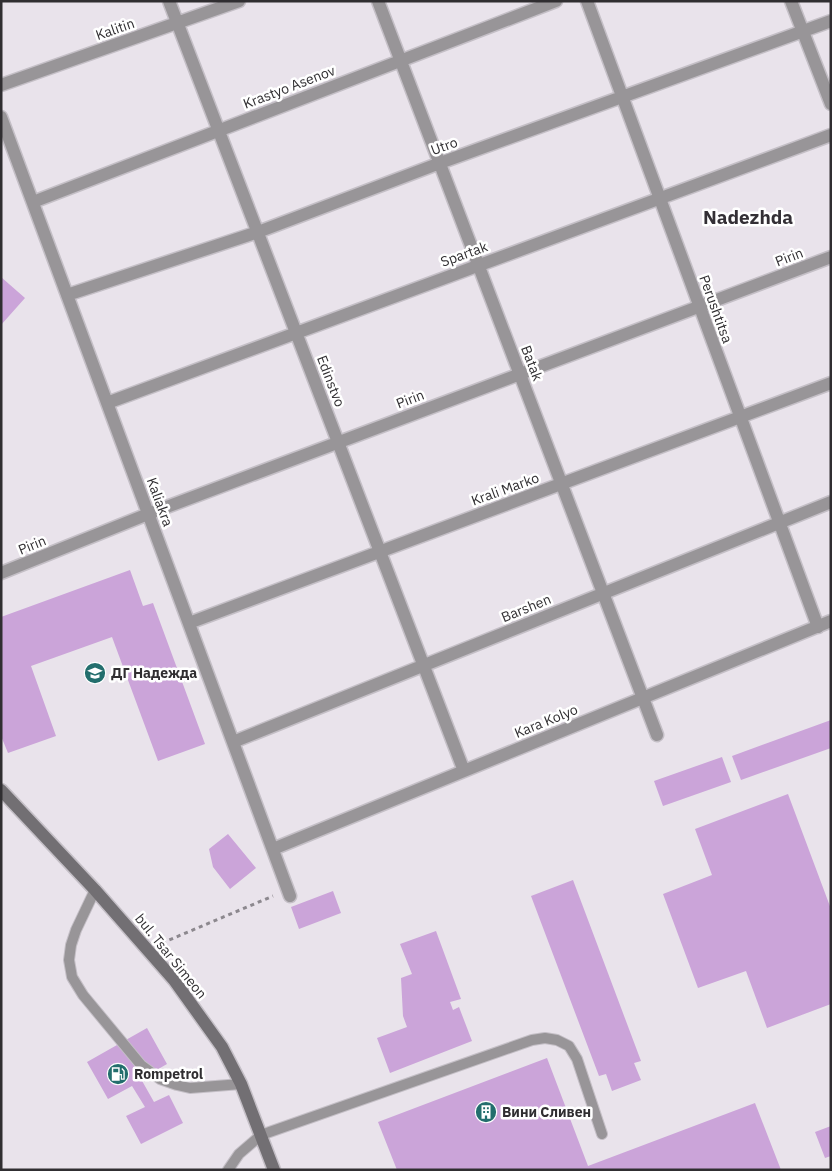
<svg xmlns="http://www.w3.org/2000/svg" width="832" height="1171" viewBox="0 0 832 1171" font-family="'IBM Plex Sans',sans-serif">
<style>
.building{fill:#cba4d9}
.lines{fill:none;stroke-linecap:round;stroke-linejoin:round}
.service-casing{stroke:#c4bfc6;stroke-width:12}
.minor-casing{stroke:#c4bfc6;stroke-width:15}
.secondary-casing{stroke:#c4bfc6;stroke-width:15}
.path{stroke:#8c888e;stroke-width:3;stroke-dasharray:4 4;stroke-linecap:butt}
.service{stroke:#989598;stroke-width:10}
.minor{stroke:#989598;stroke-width:12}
.secondary{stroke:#726f73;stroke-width:12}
.labels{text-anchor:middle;stroke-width:5;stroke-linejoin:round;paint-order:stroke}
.street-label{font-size:14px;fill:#302e31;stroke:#fff}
.poi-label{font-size:14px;font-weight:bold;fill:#302e31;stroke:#fff;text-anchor:start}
.district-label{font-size:19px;font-weight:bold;fill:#332f35;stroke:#fff}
</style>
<rect width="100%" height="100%" fill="#e9e3eb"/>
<path class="building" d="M1 277 25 298 1 325Z
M130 570 143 606 153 603 205 744 158 761 112 637 31 666 56 736 8 753 1 736V617Z
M831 720V748L741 780 732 756Z
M722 757 731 782 663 806 654 781Z
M788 794 831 909V1004L767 1028 746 971 698 988 663 894 712 875 695 829Z
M228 834 256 868 230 889 213 867 209 849Z
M573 880 641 1061 634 1063 641 1080 612 1091 606 1074 599 1076 531 896Z
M333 891 341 913 299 929 291 907Z
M436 931 461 999 450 1002 453 1010 459 1007 472 1041 390 1073 377 1038 407 1027 403 1016 401 978 412 974 400 944Z
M147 1028 167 1064 141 1079 154 1102 169 1095 183 1123 141 1144 126 1116 145 1107 132 1086 108 1099 87 1062Z
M547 1058 588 1166 755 1103 781 1170H397L378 1122Z
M831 1126V1156L825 1158 815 1132Z"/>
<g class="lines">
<g class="service-casing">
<path id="service" d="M95 890 76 930 71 945 69 960 72 977 83 995 141 1065 160 1079 177 1085 190 1088 241 1084
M228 1170 239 1154 261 1135 532 1040 545 1038 557 1040 569 1046 577 1059 602 1134"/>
</g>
<g class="minor-casing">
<path id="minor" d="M169 1 464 771
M378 1 657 735
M587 1 818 627
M791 1 831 104
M1 85 239 1
M1 117 290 896
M33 202 556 1
M67 295 258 232 440 163 831 21
M107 403 831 135
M1 573 148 514 831 257
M189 623 831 383
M233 742 831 502
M273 849 831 621"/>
</g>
<g class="secondary-casing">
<path id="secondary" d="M1 790 95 890 174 980 222 1047 241 1084 274 1170"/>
</g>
<path class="path" d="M162 943 273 896"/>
<use href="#service" class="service"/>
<use href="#minor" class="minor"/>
<use href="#secondary" class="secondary"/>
</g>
<defs>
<g id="school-disc" transform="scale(1.125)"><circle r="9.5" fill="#236e6d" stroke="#fff"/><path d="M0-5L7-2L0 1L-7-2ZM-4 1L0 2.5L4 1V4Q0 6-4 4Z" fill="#fff"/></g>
<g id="fuel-disc" transform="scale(1.125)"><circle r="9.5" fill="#236e6d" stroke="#fff"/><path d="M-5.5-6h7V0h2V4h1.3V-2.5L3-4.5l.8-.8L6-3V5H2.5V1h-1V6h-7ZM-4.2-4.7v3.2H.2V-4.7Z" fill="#fff"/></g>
<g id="building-disc" transform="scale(1.125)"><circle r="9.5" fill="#236e6d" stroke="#fff"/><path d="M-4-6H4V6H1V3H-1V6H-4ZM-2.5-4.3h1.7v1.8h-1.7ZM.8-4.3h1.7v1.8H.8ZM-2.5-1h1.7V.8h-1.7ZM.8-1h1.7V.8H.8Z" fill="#fff"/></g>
</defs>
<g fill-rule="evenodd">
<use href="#school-disc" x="95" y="673"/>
<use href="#fuel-disc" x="118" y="1074"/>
<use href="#building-disc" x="486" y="1112"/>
</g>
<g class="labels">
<g class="street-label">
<text transform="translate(115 29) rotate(-19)" y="5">Kalitin</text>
<text transform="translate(289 87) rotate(-21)" y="5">Krastyo Asenov</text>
<text transform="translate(444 146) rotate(-20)" y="5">Utro</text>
<text transform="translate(464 254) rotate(-20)" y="5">Spartak</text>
<text transform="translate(789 257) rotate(-21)" y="5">Pirin</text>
<text transform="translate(716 309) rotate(70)" y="5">Perushtitsa</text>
<text transform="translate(532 363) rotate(69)" y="5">Batak</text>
<text transform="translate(331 381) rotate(69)" y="5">Edinstvo</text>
<text transform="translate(410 399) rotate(-21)" y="5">Pirin</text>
<text transform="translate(505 489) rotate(-20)" y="5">Krali Marko</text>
<text transform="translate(160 502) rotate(70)" y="5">Kaliakra</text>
<text transform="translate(32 545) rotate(-22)" y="5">Pirin</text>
<text transform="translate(526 608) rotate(-22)" y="5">Barshen</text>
<text transform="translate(546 721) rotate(-22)" y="5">Kara Kolyo</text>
<text transform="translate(171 956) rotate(51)" y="5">bul. Tsar Simeon</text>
</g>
<g class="poi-label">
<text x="111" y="678">ДГ Надежда</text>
<text x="134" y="1079">Rompetrol</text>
<text x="502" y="1117">Вини Сливен</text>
</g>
<g class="district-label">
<text x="748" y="224">Nadezhda</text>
</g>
</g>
<rect width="832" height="1171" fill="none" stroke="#302e31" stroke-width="5"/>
</svg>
